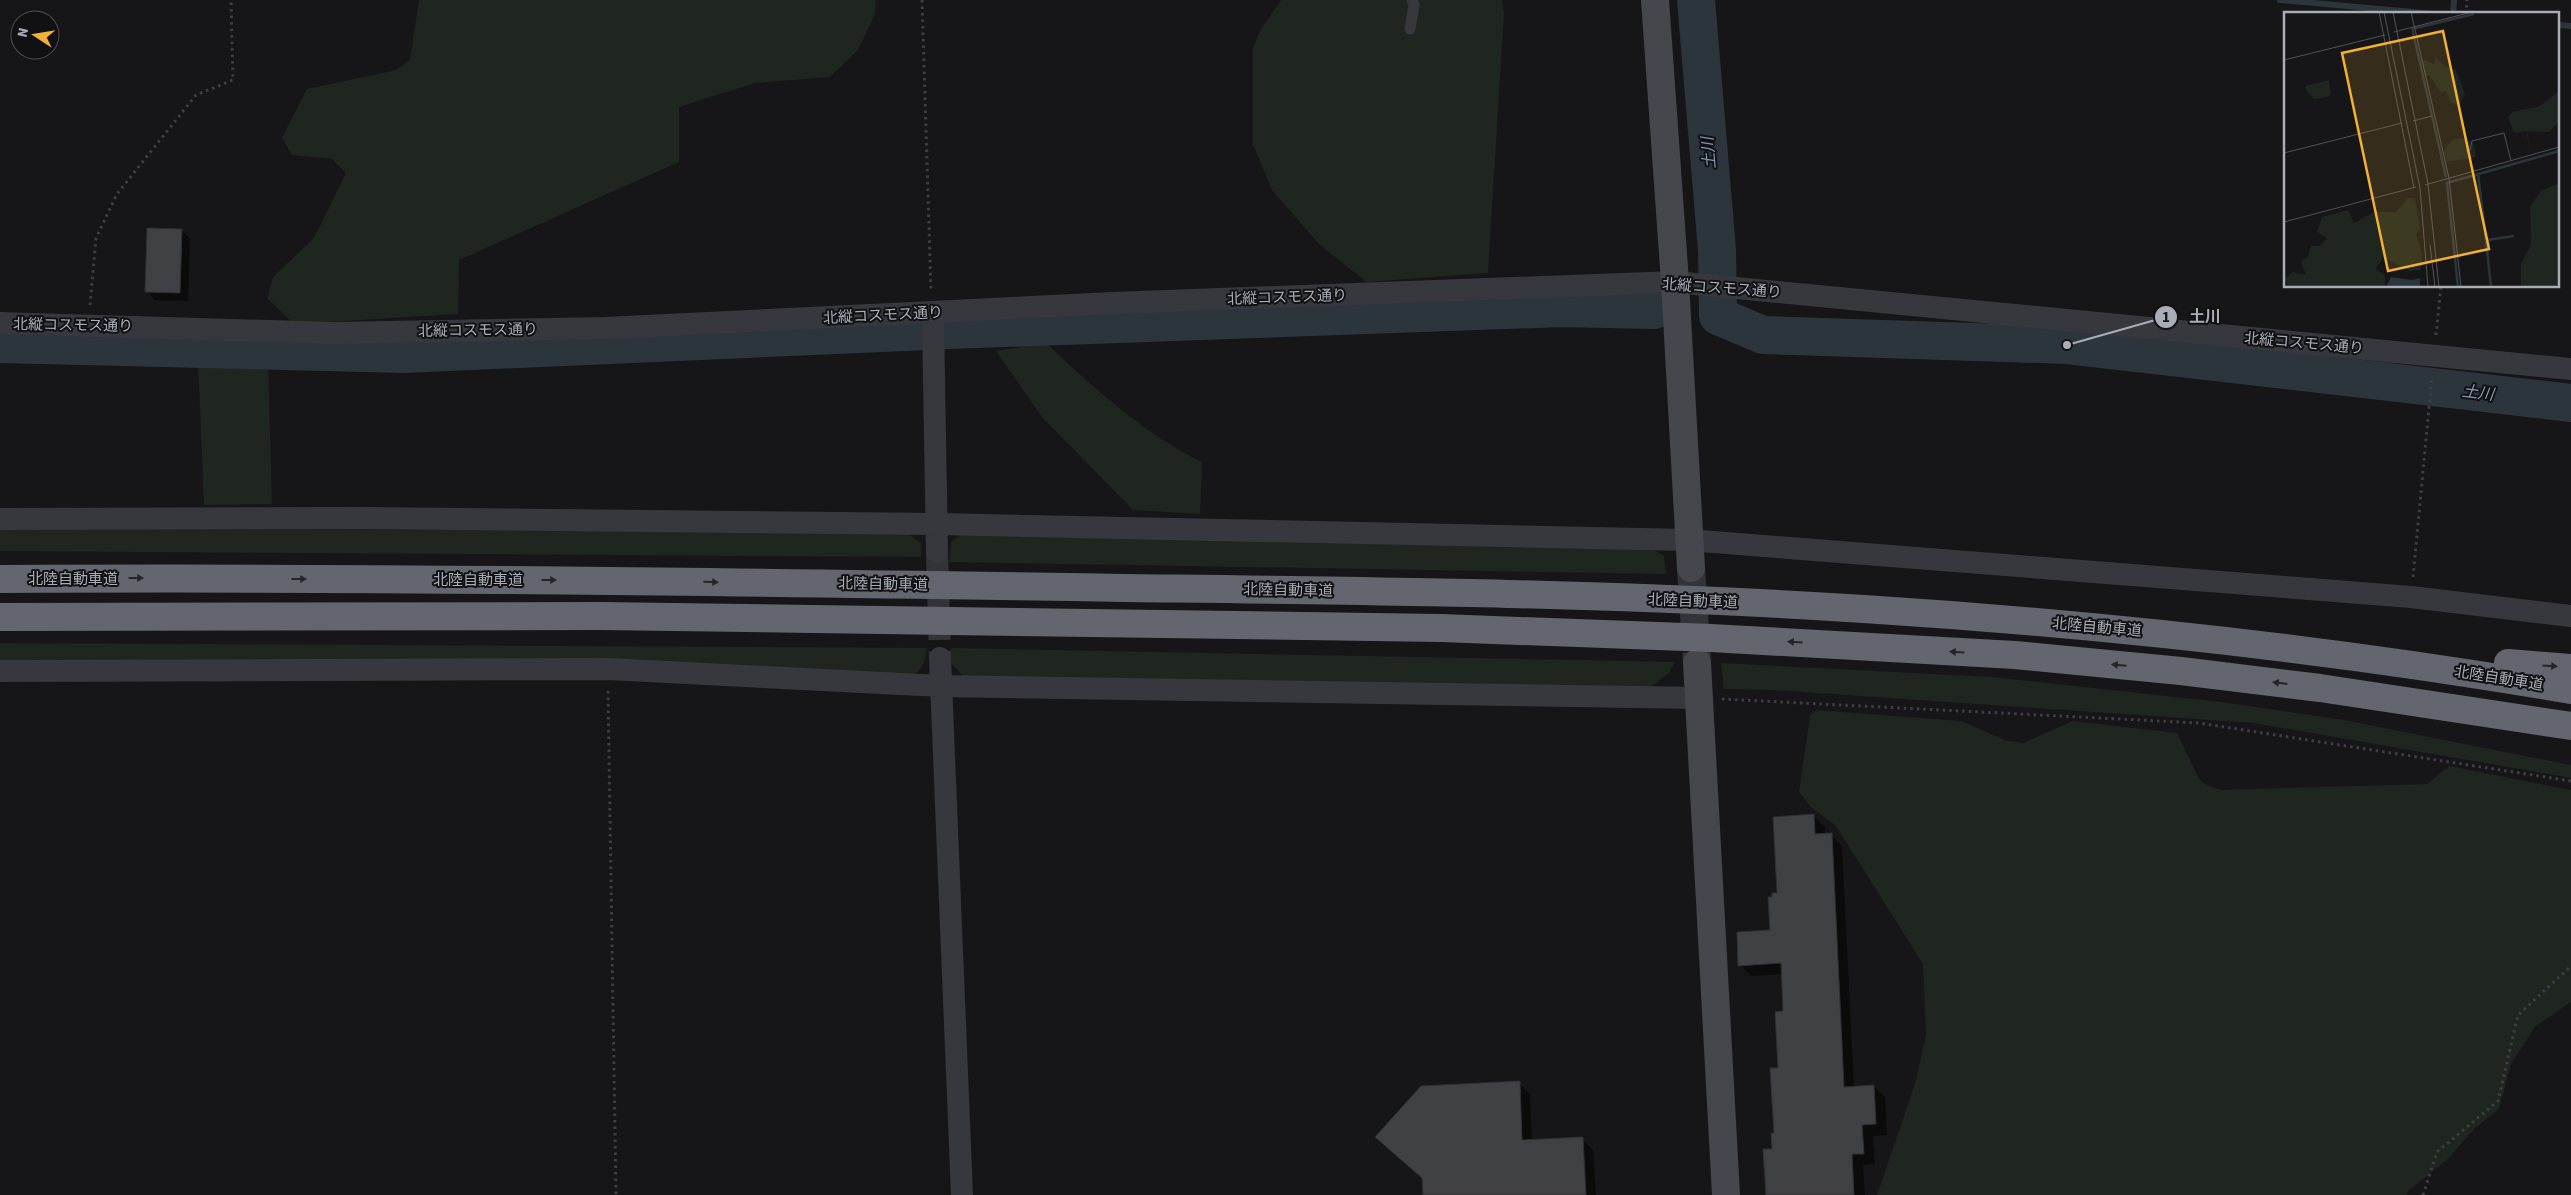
<svg xmlns="http://www.w3.org/2000/svg" width="2571" height="1195" viewBox="0 0 2571 1195" font-family="'Source Sans 3','Noto Sans JP',sans-serif">
<style>
.green{fill:#1e261f}
.shadow{fill:#0007}
.lines{fill:none;stroke-linecap:round;stroke-linejoin:round}
.stream{stroke:#2c353c;stroke-width:6}
.river{stroke:#2c353c;stroke-width:38}
.building{fill:#404145;stroke:#303034}
.street-tunnel{stroke:#333438;stroke-width:22;stroke-dasharray:22 11;stroke-linecap:butt}
.secondary-tunnel{stroke:#333438;stroke-width:28;stroke-dasharray:28 14;stroke-linecap:butt}
.path{stroke:#3d3f44;stroke-width:3;stroke-dasharray:2.5 4;stroke-linecap:butt}
.lane{stroke:#37383d;stroke-width:11}
.street{stroke:#37383d;stroke-width:22}
.secondary{stroke:#45474d;stroke-width:28}
.highway{stroke:#63666e;stroke-width:28}
.oneway{fill:#26262a}
.labels{text-anchor:middle;stroke-width:4;stroke-linejoin:round;paint-order:stroke}
.street-label{font-size:15px;fill:#a8adb8;stroke:#111113}
.water-label{font-size:16px;font-style:italic;fill:#7f9bb3;stroke:#111113}
.inset-river{fill:none;stroke:#2c353c;stroke-width:2.5}
.inset-road{fill:none;stroke:#505258;stroke-width:1}
.view{fill:#f2b134;fill-opacity:0.15;stroke:#f2b134;stroke-width:2.5}
.inset-edge{fill:none;stroke:#a8adb8;stroke-width:2.5}
.leader{fill:none;stroke:#a8adb8;stroke-width:2}
.callout-dot{fill:#a8adb8;stroke:#111113;stroke-width:2}
.mark-label{font-size:15px;text-anchor:middle;font-weight:bold;fill:#111}
.callout-label{font-size:16px;text-anchor:middle;font-weight:bold;fill:#a8adb8;stroke:#111113;stroke-width:4;stroke-linejoin:round;paint-order:stroke}
</style>
<rect width="100%" height="100%" fill="#161618"/>
<path class="green" d="M419 0H876L875 14 858 50 830 77 755 83 679 107V162L459 260 458 314 294 324 267 298 273 277 314 238 346 173 332 159 292 155 282 138 307 89 396 70 410 60Z
M1281 0H1502L1504 13 1488 273 1366 282 1318 243 1272 190 1253 145V48L1261 29Z
M1046 343C1090 385 1146 435 1202 462L1200 514 1133 510 1042 417 996 351Z
M268 357 272 504 204 505 198 359Z
M0 529 903 530 921 543V557L0 551Z
M967 530 1642 543 1664 556 1666 574 949 562 951 542Z
M0 643 927 648C925 662 923 669 911 677L0 673Z
M951 648 1675 662 1669 673 1648 689 963 676 951 663Z
M1721 663 1992 677 2221 702 2344 720 2571 765V778L2254 723 1773 690 1724 689Z
M1816 710 1961 721 2005 740 2023 743 2073 721 2177 733 2198 777 2204 784 2221 790 2427 784 2449 766 2571 790V1002L2535 1027 2511 1064 2499 1109 2475 1128 2448 1159 2408 1191 2407 1195H1877L1915 1084 1926 1036 1923 964 1836 826 1811 807 1799 792 1810 716Z"/>
<path class="shadow" d="M182 230 190 239 188 301 155 300 147 291Z
M1814 816 1825 827V835H1831L1842 846 1854 1087 1874 1086 1885 1097 1887 1135 1873 1136 1875 1164 1863 1165 1865 1195H1767L1775 1134 1784 1012 1782 974 1751 976 1740 965 1771 931 1778 894Z
M1519 1083 1530 1094 1532 1141 1582 1139 1593 1150 1596 1195H1423V1179L1376 1137Z"/>
<g class="lines">
<path class="stream" d="M2280 0 2435 14
M2453 14 2454 0
M2557 25 2571 26"/>
<path class="river" d="M1696 0 1717 250 1718 316 1763 335 2067 345 2571 403
M0 344 404 354 950 330 1562 308 1654 310"/>
</g>
<path class="building" d="M147 228 182 229 180 293 145 292Z
M1814 814 1815 834 1832 833 1844 1087 1874 1085 1876 1124 1862 1125 1864 1154H1852L1854 1195H1766L1763 1149H1772L1771 1133H1774L1770 1068H1778L1775 1012 1783 1011 1781 963 1738 966 1737 932 1770 930 1768 897H1772V893H1777L1773 817Z
M1520 1081 1522 1140 1583 1137 1586 1195H1423L1422 1178 1375 1137 1421 1086Z"/>
<g class="lines">
<path class="street-tunnel" d="M937 552 940 658"/>
<path class="secondary-tunnel" d="M1691 568 1697 662"/>
<path class="path" d="M922 0 931 291
M2466 14 2467 0
M90 305 96 238 117 194 196 95 233 80 231 0
M2436 335 2441 286
M2413 577 2432 376
M608 691 616 1195
M1722 699 2199 723 2571 781
M2423 1195 2437 1152 2498 1101 2518 1015 2571 966"/>
<path class="lane" d="M1410 29 1414 5 1412 0"/>
<path class="street" d="M933 322 937 552
M0 323 334 333 605 328 1113 303 1675 282 2571 369
M0 519 363 518 938 524 1688 540 2411 597 2571 616
M940 658 962 1195
M0 671 608 669 941 686 1700 698"/>
<path class="secondary" d="M1655 0 1675 282 1691 568
M1697 663 1726 1195"/>
<path class="highway" d="M0 579C376 577 751 582 1126 588 1372 591 1618 593 1864 609 2101 624 2337 650 2571 690
M0 617 600 616 1441 628 1711 638 2015 655 2181 671 2320 688 2571 726
M2508 663 2571 668"/>
</g>
<defs><path id="oneway-solid" d="M-6-.8H1V-3.2L6.5 0L1 3.2V.8H-6Z" transform="scale(1.25)"/></defs>
<g class="oneway">
<use href="#oneway-solid" transform="translate(136 578)"/>
<use href="#oneway-solid" transform="translate(299 579)"/>
<use href="#oneway-solid" transform="translate(549 580)"/>
<use href="#oneway-solid" transform="translate(711 582) rotate(1)"/>
<use href="#oneway-solid" transform="translate(1795 642) rotate(-177)"/>
<use href="#oneway-solid" transform="translate(1957 652) rotate(-177)"/>
<use href="#oneway-solid" transform="translate(2119 665) rotate(-175)"/>
<use href="#oneway-solid" transform="translate(2550 666) rotate(4)"/>
<use href="#oneway-solid" transform="translate(2280 683) rotate(-173)"/>
</g>
<g class="labels">
<g class="street-label">
<text transform="translate(1722 288) rotate(4)" y="5">北縦コスモス通り</text>
<text transform="translate(1287 297) rotate(-2)" y="5">北縦コスモス通り</text>
<text transform="translate(883 315) rotate(-3)" y="5">北縦コスモス通り</text>
<text transform="translate(73 325) rotate(1)" y="5">北縦コスモス通り</text>
<text transform="translate(478 330) rotate(-1)" y="5">北縦コスモス通り</text>
<text transform="translate(2304 343) rotate(5)" y="5">北縦コスモス通り</text>
<text x="73" y="584">北陸自動車道</text>
<text x="478" y="585">北陸自動車道</text>
<text transform="translate(883 584) rotate(1)" y="5">北陸自動車道</text>
<text transform="translate(1288 590) rotate(1)" y="5">北陸自動車道</text>
<text transform="translate(1693 601) rotate(2)" y="5">北陸自動車道</text>
<text transform="translate(2097 627) rotate(5)" y="5">北陸自動車道</text>
<text transform="translate(2499 678) rotate(9)" y="5">北陸自動車道</text>
</g>
<g class="water-label">
<text transform="translate(1708 153) rotate(-95)" y="6">土川</text>
<text transform="translate(2478 392) rotate(7)" y="6">土川</text>
</g>
</g>
<g transform="translate(2284 12)">
<rect width="275" height="275" fill="#161618"/>
<path d="M152 46 161 55 172 58 181 82 175 94 167 91 162 79 157 80 145 63 141 64 138 47 150 52ZM45 68 47 82 44 85 30 87 22 78V74ZM275 79V110L265 120 243 119 247 142 242 119 230 121 224 105 229 100 256 94ZM177 126 189 130 192 145 163 150 160 140 162 135 169 128ZM275 171V275H237V252L247 232 246 195 257 179ZM124 186H131L136 217 132 222 138 241 137 258 126 259 99 245 92 257 101 263V275H3L1 267 8 260 22 263 17 249 24 244 27 234H35L43 227 33 220 38 205 64 198 70 211 90 200H112Z" fill="#1e261f"/>
<path d="M107 265 128 268 136 266V275H102Z" fill="#2c353c"/>
<path class="inset-river" d="M128 16 162 165M128 17 190 2M194 162 202 228M203 228 230 224M202 229 207 275M174 275 163 171 275 139"/>
<path class="inset-road" d="M95 0 130 176M100 0 136 176 144 275M109 0 144 172 155 275M127 0 165 166 177 275M110 20 188 0M0 48 101 23M129 109 148 104M182 139 186 138 188 129 220 121 227 149M0 141 118 111M141 173 275 135M0 210 132 175M146 233 151 275"/>
<path class="view" d="M159 19 205 237 104 259 58 41Z"/>
<rect width="275" height="275" class="inset-edge"/>
</g>
<path class="leader" d="M2067 345L2166 317"/>
<g class="callout-dot">
<circle cx="2067" cy="345" r="5"/>
<circle cx="2166" cy="317" r="12"/>
</g>
<g class="mark-label">
<text x="2166" y="322">1</text>
</g>
<g class="callout-label">
<text x="2205" y="322">土川</text>
</g>
<g transform="translate(35 35) rotate(282)"><circle r="24" fill="#111113" stroke="#4d4f55"/>
<path d="M0-4L9 19L0 12L-9 19Z" fill="#f2b134"/>
<text y="-8" font-size="14" font-weight="bold" text-anchor="middle" fill="#a8adb8">N</text>
</g>
</svg>
